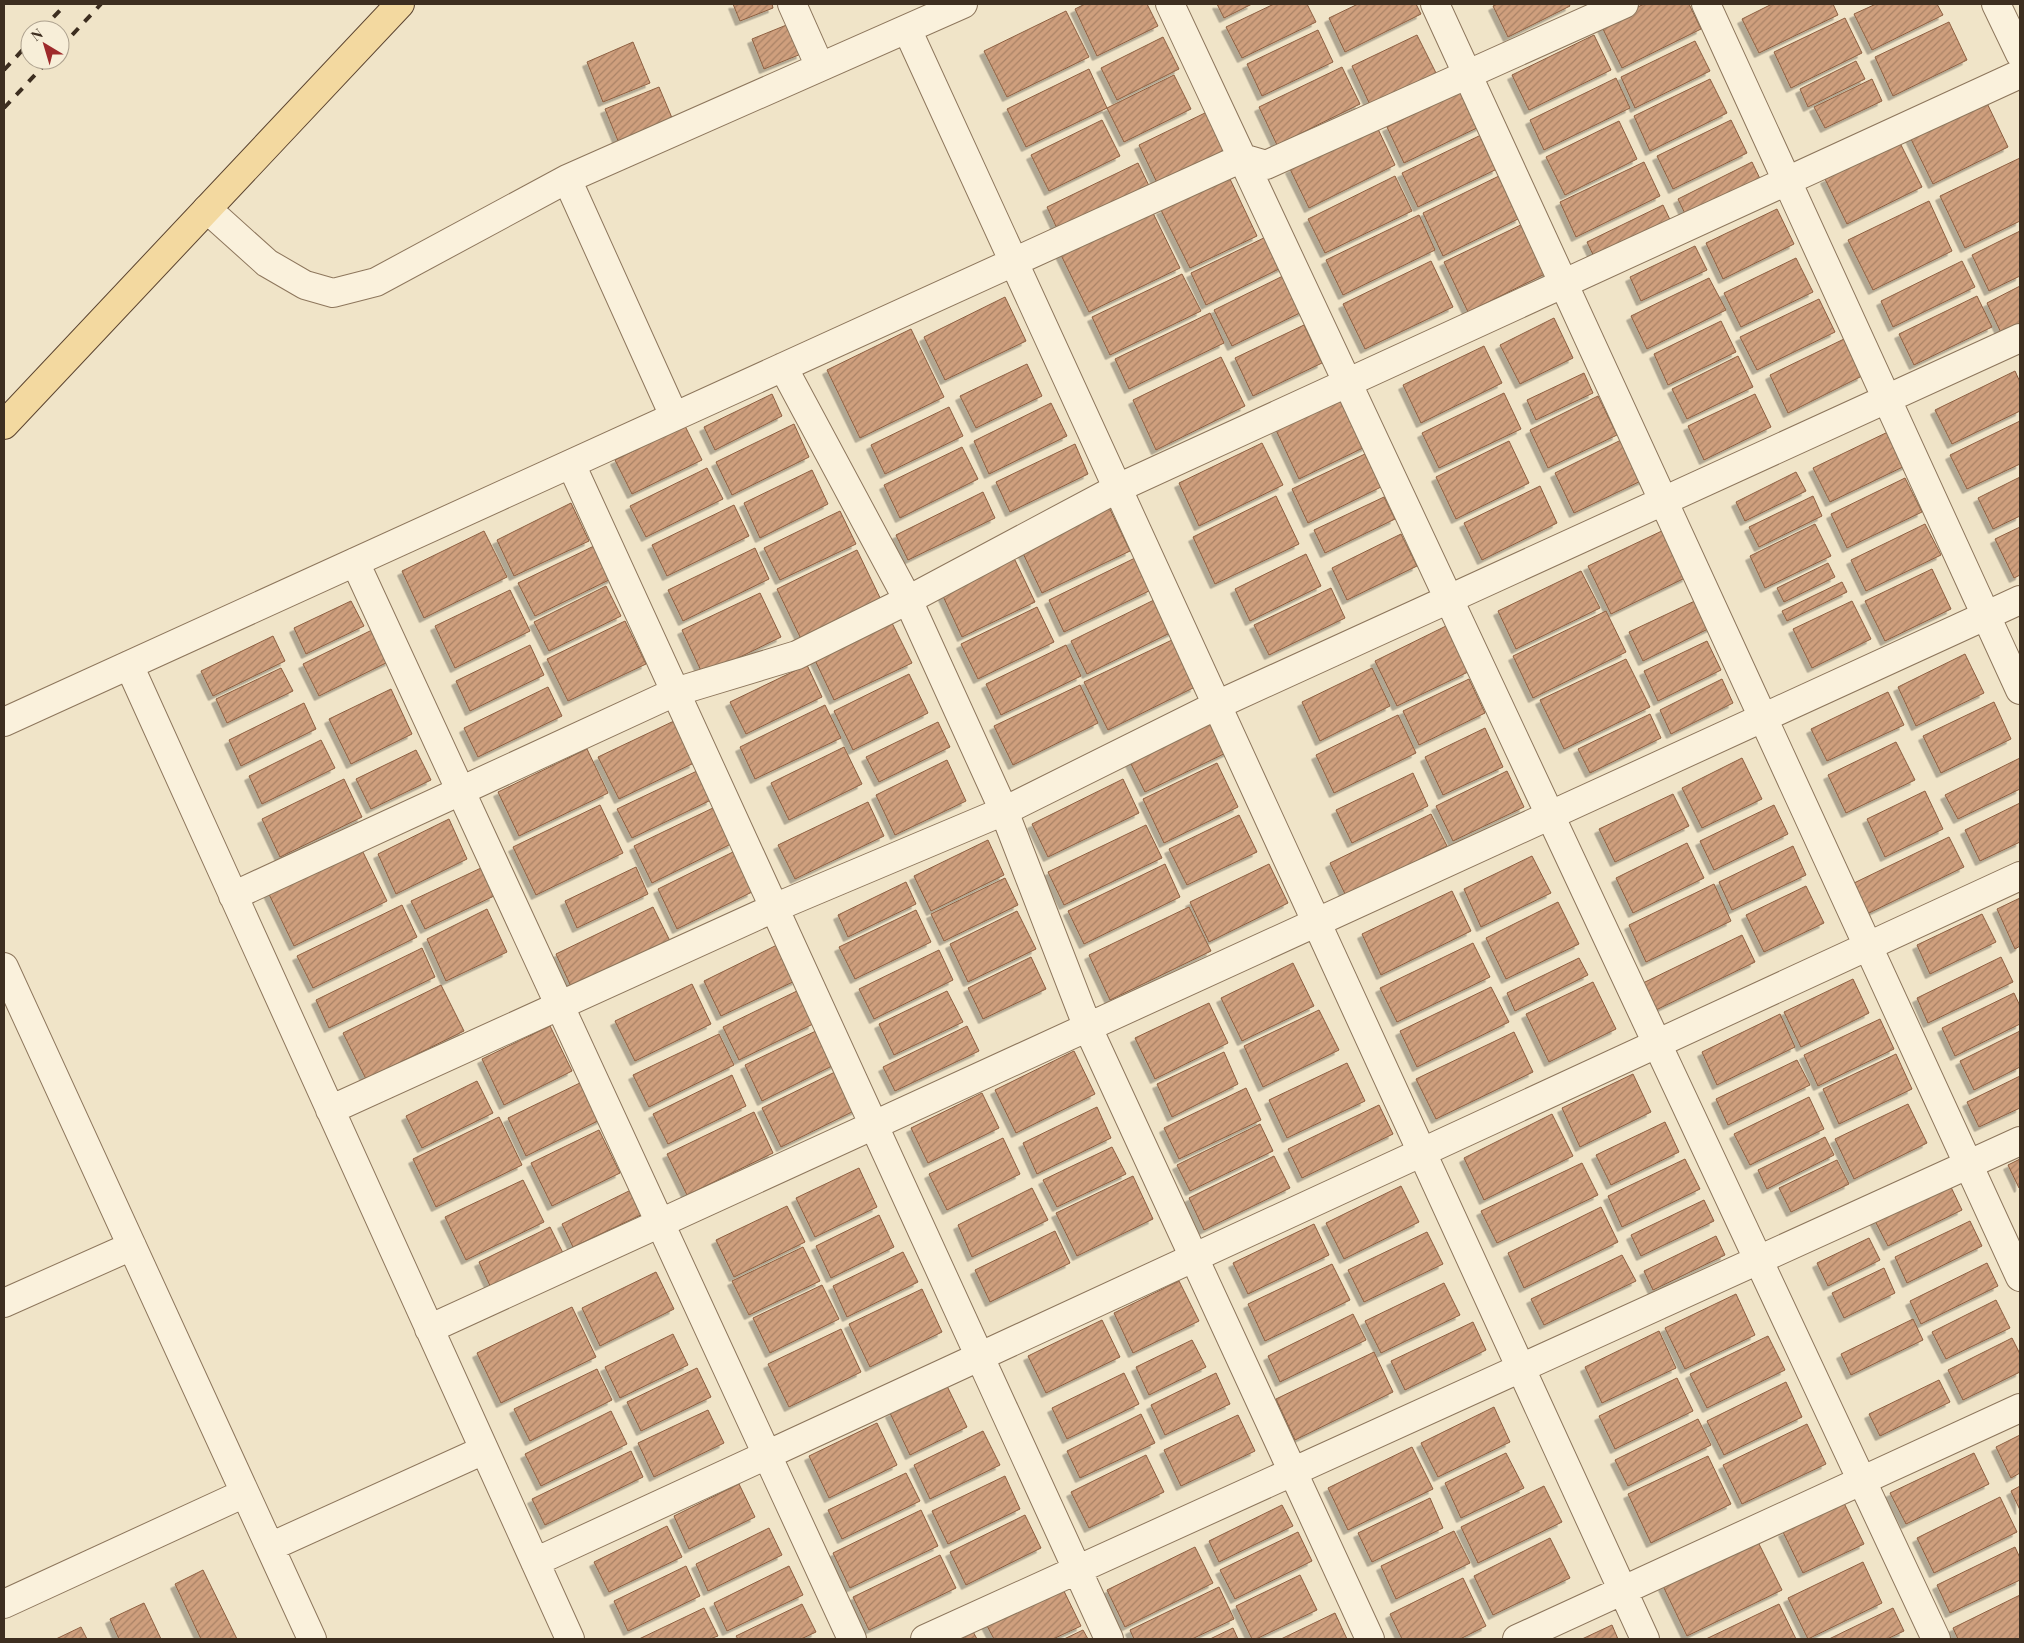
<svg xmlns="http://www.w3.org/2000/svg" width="2024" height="1643" viewBox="0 0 2024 1643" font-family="'Playfair Display',serif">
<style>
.building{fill:url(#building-hatch);stroke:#8d5f41;filter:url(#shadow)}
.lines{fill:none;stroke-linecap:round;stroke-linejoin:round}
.minor-casing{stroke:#8d765c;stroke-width:30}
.major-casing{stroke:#5b4430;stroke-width:30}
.minor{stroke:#faf1dc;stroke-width:28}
.major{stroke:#f3d9a0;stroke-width:28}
.rail{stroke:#3d2e20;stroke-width:4;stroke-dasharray:9 9;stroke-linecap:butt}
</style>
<defs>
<pattern id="building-hatch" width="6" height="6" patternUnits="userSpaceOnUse" patternTransform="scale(1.25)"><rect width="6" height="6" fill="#cf9f7d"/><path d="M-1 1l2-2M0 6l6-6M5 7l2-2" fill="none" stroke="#a98266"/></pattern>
<filter id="shadow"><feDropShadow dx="-4.5" dy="4.5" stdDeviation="0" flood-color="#0004"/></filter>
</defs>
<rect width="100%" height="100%" fill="#f0e4c8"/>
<path class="building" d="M733 4H772L773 8 740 21Z
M1085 4H1147L1158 26 1097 56 1075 9Z
M1217 4H1252L1224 18Z
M1274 4H1307L1316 22 1242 58 1226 27Z
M1358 4H1416L1421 14 1345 52 1329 18Z
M1497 4H1569L1570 6 1508 37 1493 6Z
M1644 4H1689L1701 29 1622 68 1601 25Z
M1772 4H1833L1838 15 1759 53 1742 19Z
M1876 4H1937L1943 15 1872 50 1854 14Z
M1066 11 1089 57 1007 97 984 51Z
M1845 18 1862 53 1791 88 1774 52Z
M1949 22 1967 60 1893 96 1875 57Z
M789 24 801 54 764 69 752 39Z
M1318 30 1333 62 1262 96 1247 64Z
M1417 35 1437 75 1371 107 1352 66Z
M1594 35 1611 70 1529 110 1512 75Z
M1163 37 1179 69 1117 100 1101 68Z
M1695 41 1710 71 1635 108 1621 77Z
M633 42 650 83 603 102 587 62Z
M1856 61 1865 79 1808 107 1800 89Z
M1342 67 1360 104 1277 145 1259 107Z
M1089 69 1107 108 1026 147 1007 109Z
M1174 75 1191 109 1124 142 1107 108Z
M1616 78 1630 108 1544 150 1530 120Z
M1710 79 1727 113 1650 151 1634 116Z
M1872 79 1882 101 1825 128 1814 107Z
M659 87 675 125 621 148 605 109Z
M1463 90 1481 126 1404 163 1387 127Z
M1985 99 2008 147 1933 184 1909 135Z
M1207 112 1229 158 1161 191 1139 145Z
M1102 120 1120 156 1049 191 1031 155Z
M1731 120 1747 153 1673 189 1657 156Z
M1619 121 1637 159 1565 195 1546 157Z
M1377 127 1395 165 1309 208 1290 169Z
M1481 135 1497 169 1418 207 1402 173Z
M1900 143 1922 187 1847 224 1825 179Z
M2020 158V221L1965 248 1940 196Z
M1644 162 1660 196 1576 237 1560 202Z
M1752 162 1763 185 1689 222 1678 199Z
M1138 163 1152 192 1061 237 1047 207Z
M1395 176 1412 211 1325 253 1308 219Z
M1499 176 1520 218 1443 256 1423 213Z
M1229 177 1257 236 1190 268 1161 210Z
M1929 201 1952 251 1873 290 1848 240Z
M1663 205 1673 226 1597 263 1587 242Z
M1151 209 1180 268 1089 312 1060 253Z
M1777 209 1794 244 1723 279 1706 243Z
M1419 215 1435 250 1343 295 1326 260Z
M1529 221 1553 270 1468 312 1444 262Z
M2020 231V276L1989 291 1972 255Z
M1270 235 1285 266 1206 305 1191 273Z
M1695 246 1707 270 1641 301 1630 277Z
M1796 258 1813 292 1741 327 1724 293Z
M1431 261 1453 307 1365 349 1343 304Z
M1962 261 1975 287 1893 327 1881 301Z
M1289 273 1306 310 1232 346 1214 310Z
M1182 274 1201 311 1110 355 1092 317Z
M1709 278 1726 310 1647 349 1631 316Z
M2020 286V331L2004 339 1987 303Z
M1977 296 1992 327 1914 365 1899 334Z
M1005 297 1026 341 945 380 924 337Z
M1819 299 1835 332 1757 370 1740 337Z
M1210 313 1224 343 1129 389 1115 359Z
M1554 318 1573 358 1520 384 1500 345Z
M1721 321 1736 352 1668 385 1654 354Z
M1304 325 1322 363 1253 396 1235 358Z
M911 329 944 397 860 438 827 370Z
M1844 339 1862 376 1788 413 1770 375Z
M1484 346 1502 383 1421 423 1403 385Z
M1738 356 1753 387 1687 419 1672 389Z
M1221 357 1245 406 1156 450 1133 400Z
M1027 364 1042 396 976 428 960 396Z
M2015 371 2020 382V411L1952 444 1935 410Z
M1584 373 1593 393 1536 420 1527 400Z
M1504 393 1521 429 1439 468 1422 433Z
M772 394 782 416 715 450 704 427Z
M1755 394 1771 427 1704 460 1688 426Z
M1598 396 1617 435 1548 468 1530 430Z
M1343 397 1367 446 1299 479 1276 430Z
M1051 403 1067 436 989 474 974 441Z
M949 407 963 436 885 474 871 445Z
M2020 421V464L1967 489 1950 455Z
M794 424 809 457 732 495 716 462Z
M685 426 702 460 632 494 615 460Z
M1892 430 1909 464 1830 502 1813 468Z
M1625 438 1645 479 1574 513 1555 473Z
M1509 441 1529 483 1456 519 1436 477Z
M1262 443 1283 485 1199 526 1179 483Z
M1075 444 1088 474 1010 512 996 482Z
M962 447 978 479 900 518 884 485Z
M1365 454 1381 487 1308 523 1292 489Z
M707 468 723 499 646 537 630 506Z
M812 470 828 504 760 538 744 503Z
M1796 472 1806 491 1745 521 1736 502Z
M2020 477V516L1993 529 1978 498Z
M1905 478 1922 512 1847 548 1831 514Z
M1540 486 1557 523 1482 560 1464 523Z
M983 492 995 518 908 560 896 535Z
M1276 496 1299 544 1215 584 1193 537Z
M1813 496 1822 516 1759 547 1749 527Z
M1384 497 1395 519 1325 553 1314 530Z
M571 503 589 541 514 576 497 540Z
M1107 503 1130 551 1042 593 1019 545Z
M734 505 749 536 667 576 652 545Z
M840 511 856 544 780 580 764 548Z
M1815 524 1831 556 1765 588 1750 556Z
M1925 524 1941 555 1866 591 1851 560Z
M2020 527V575L2014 578 1995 539Z
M1664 530 1687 577 1611 614 1588 566Z
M484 531 507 577 424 618 402 571Z
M1401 534 1417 566 1347 600 1332 568Z
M596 545 613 578 535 616 518 583Z
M755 548 769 579 683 621 668 590Z
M857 550 883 604 803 643 777 589Z
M1306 554 1321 586 1250 621 1235 589Z
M1014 558 1035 602 962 637 942 594Z
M1135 558 1151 590 1064 632 1049 600Z
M1828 563 1835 577 1784 602 1777 588Z
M1932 569 1951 609 1885 641 1865 601Z
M1581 571 1600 608 1516 649 1498 611Z
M1842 582 1847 592 1787 621 1782 611Z
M606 586 621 616 549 651 534 622Z
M1331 588 1345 618 1269 655 1254 625Z
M510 590 530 631 455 668 435 626Z
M760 593 781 637 703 675 682 630Z
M1158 598 1174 631 1087 674 1071 641Z
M1699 599 1712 627 1643 661 1629 632Z
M351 601 364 626 306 654 294 628Z
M1852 601 1871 639 1812 668 1793 629Z
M1037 607 1054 642 978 679 961 644Z
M1606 611 1626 652 1533 698 1513 656Z
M890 619 912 663 834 700 813 656Z
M625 621 646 664 568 701 547 659Z
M1446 626 1468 672 1397 706 1375 661Z
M374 629 390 661 319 696 303 664Z
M273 636 285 661 213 696 201 671Z
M1172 640 1195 687 1108 730 1084 682Z
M1707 641 1721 670 1658 701 1644 671Z
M530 645 544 675 470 711 456 681Z
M1066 645 1081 676 1001 715 986 684Z
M1965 654 1984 693 1916 726 1898 687Z
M1626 659 1650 707 1564 749 1540 700Z
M807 665 822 697 746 734 730 702Z
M281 668 293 691 227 723 216 699Z
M1372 668 1390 706 1320 741 1302 702Z
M909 674 928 713 853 750 834 711Z
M1469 679 1485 713 1419 745 1403 711Z
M1722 679 1733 703 1671 734 1660 710Z
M1080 685 1098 723 1013 765 994 726Z
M548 687 562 716 478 757 464 728Z
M391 689 412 734 351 764 329 719Z
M1888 692 1904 725 1827 761 1811 729Z
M1994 702 2011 739 1941 773 1923 736Z
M304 703 316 729 241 766 229 740Z
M825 705 841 738 755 779 740 747Z
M1212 713 1230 751 1145 792 1126 754Z
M1650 714 1661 738 1590 773 1578 749Z
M1398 715 1416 753 1334 793 1316 755Z
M674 721 694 763 619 799 598 757Z
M938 722 950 747 879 782 866 757Z
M1485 728 1503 767 1443 795 1425 757Z
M321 740 335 768 262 804 249 776Z
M1896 742 1915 780 1846 813 1828 775Z
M844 747 862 784 789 820 771 783Z
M587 749 608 793 519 836 498 792Z
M416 750 431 780 371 809 356 779Z
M1742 758 1762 799 1702 828 1682 788Z
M2020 758V789L1958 819 1945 795Z
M947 760 966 801 895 835 876 795Z
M1217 763 1238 807 1164 843 1143 799Z
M697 771 711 800 632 838 617 809Z
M1507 771 1524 807 1453 841 1436 806Z
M1413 773 1428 806 1352 843 1336 810Z
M344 779 362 817 280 857 262 819Z
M1123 779 1139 813 1048 857 1032 824Z
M1925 791 1943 829 1885 857 1867 819Z
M1673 794 1689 826 1615 862 1599 829Z
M868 802 884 836 795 879 778 845Z
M2020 803V842L1980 861 1965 830Z
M600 805 623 853 536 895 513 847Z
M1774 805 1788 834 1714 870 1700 841Z
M715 807 733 843 652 883 634 846Z
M1431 814 1447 846 1346 896 1330 863Z
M1239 815 1257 852 1187 885 1169 849Z
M449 819 467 859 396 894 378 854Z
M1146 825 1162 858 1064 905 1048 872Z
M1949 837 1964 867 1867 914 1852 884Z
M988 840 1004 875 931 911 914 876Z
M1687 843 1704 878 1633 913 1616 878Z
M359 844 387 901 294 946 266 888Z
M1793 846 1806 875 1732 910 1719 882Z
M733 852 752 892 677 929 658 889Z
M1532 856 1551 893 1481 927 1464 889Z
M1165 864 1180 897 1084 944 1068 911Z
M1269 864 1288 903 1209 942 1190 902Z
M636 867 648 894 577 928 565 901Z
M481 868 494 896 425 929 411 901Z
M1005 878 1018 905 944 941 931 914Z
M906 882 916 904 848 937 838 915Z
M1714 884 1731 921 1646 962 1629 925Z
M1806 886 1824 923 1764 952 1746 915Z
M1452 891 1471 931 1381 975 1362 934Z
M2020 898V946L2015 949 1997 909Z
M1558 902 1579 944 1506 979 1486 938Z
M402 905 417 937 313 988 297 956Z
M653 907 672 945 574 993 556 954Z
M1189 907 1211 951 1110 1000 1089 955Z
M487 909 507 952 446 981 427 939Z
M916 910 931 942 855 979 839 947Z
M1017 911 1036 949 968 982 950 944Z
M1982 914 1996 942 1930 974 1917 945Z
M1742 935 1755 962 1656 1010 1643 983Z
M1473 943 1490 977 1397 1022 1380 988Z
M779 944 797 980 721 1016 704 981Z
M422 948 435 977 329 1028 316 1000Z
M939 950 953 980 874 1019 859 989Z
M1031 957 1046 989 983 1019 968 988Z
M2001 957 2013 982 1928 1023 1917 998Z
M1579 958 1588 975 1515 1011 1507 993Z
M1293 963 1314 1006 1242 1041 1221 998Z
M1853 979 1869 1013 1801 1047 1784 1012Z
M1593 982 1616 1029 1549 1062 1526 1014Z
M692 984 711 1024 635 1061 615 1021Z
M441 985 464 1031 366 1079 343 1033Z
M1491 987 1509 1022 1417 1067 1400 1031Z
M797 991 813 1024 739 1060 723 1027Z
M947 991 963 1022 894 1055 879 1024Z
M2014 993 2020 1006V1024L1955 1056 1942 1028Z
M1209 1003 1228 1043 1155 1079 1135 1038Z
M1319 1010 1339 1050 1263 1087 1244 1046Z
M1780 1014 1795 1047 1717 1085 1702 1052Z
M1880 1019 1894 1049 1818 1086 1804 1055Z
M550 1026 572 1071 504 1105 482 1059Z
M967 1026 979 1051 895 1091 883 1067Z
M820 1029 836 1064 762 1101 745 1065Z
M2020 1031V1067L1974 1090 1960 1061Z
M1514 1032 1533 1072 1436 1119 1416 1079Z
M719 1034 734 1065 649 1107 633 1075Z
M1074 1051 1095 1094 1016 1133 995 1090Z
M1224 1052 1238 1084 1172 1117 1157 1084Z
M1896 1054 1912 1089 1839 1124 1823 1089Z
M1797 1060 1810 1085 1728 1125 1716 1099Z
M1347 1063 1365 1101 1287 1138 1269 1100Z
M841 1069 860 1108 781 1147 762 1108Z
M1633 1074 1651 1112 1580 1147 1562 1108Z
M732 1075 746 1106 668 1144 653 1114Z
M2020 1076V1108L1979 1127 1967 1102Z
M477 1081 493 1113 422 1148 406 1116Z
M584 1081 602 1119 526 1156 508 1118Z
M1246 1088 1261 1120 1179 1159 1164 1128Z
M982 1093 999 1128 928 1163 911 1128Z
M1809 1097 1824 1129 1750 1165 1734 1134Z
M1908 1104 1927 1143 1854 1179 1835 1139Z
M1379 1105 1393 1134 1302 1178 1288 1149Z
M1097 1107 1111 1138 1037 1174 1023 1143Z
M754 1112 773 1153 687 1195 667 1154Z
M1552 1114 1573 1156 1484 1200 1464 1158Z
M499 1117 522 1165 436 1207 413 1159Z
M1665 1122 1679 1152 1611 1185 1596 1155Z
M1260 1124 1273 1151 1190 1191 1177 1165Z
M599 1130 620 1173 552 1206 531 1163Z
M1825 1137 1834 1155 1767 1189 1758 1170Z
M1003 1138 1020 1174 947 1210 929 1174Z
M1112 1147 1126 1174 1057 1207 1043 1180Z
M1274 1156 1290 1188 1204 1230 1189 1198Z
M1685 1159 1700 1189 1622 1227 1608 1196Z
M2020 1159V1187L2019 1188 2008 1165Z
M1837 1160 1849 1184 1791 1212 1779 1188Z
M1582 1163 1598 1195 1497 1243 1481 1211Z
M859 1168 877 1207 815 1237 796 1198Z
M1133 1176 1153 1219 1077 1256 1056 1213Z
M523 1180 544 1222 466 1260 445 1217Z
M1949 1183 1962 1210 1888 1246 1874 1219Z
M1401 1186 1419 1222 1344 1259 1326 1223Z
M637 1187 649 1211 573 1247 562 1224Z
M1032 1188 1048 1220 972 1257 958 1225Z
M1704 1200 1714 1221 1641 1256 1631 1235Z
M787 1206 805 1242 734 1277 716 1240Z
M1601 1207 1618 1242 1524 1288 1508 1253Z
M879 1215 894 1247 831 1278 816 1246Z
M1970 1221 1982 1246 1907 1283 1895 1257Z
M1314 1224 1329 1255 1248 1294 1233 1263Z
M550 1227 564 1255 492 1290 479 1262Z
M1055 1231 1070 1263 990 1302 975 1270Z
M1427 1232 1443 1264 1364 1302 1348 1270Z
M1716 1236 1725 1255 1653 1290 1644 1271Z
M1869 1238 1880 1260 1828 1286 1817 1263Z
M803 1247 820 1281 749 1315 732 1281Z
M903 1252 918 1282 847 1317 833 1286Z
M1622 1255 1636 1281 1544 1325 1531 1299Z
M1987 1263 1998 1286 1921 1324 1910 1301Z
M1332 1264 1350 1300 1265 1341 1248 1304Z
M1884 1268 1895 1293 1844 1318 1832 1293Z
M656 1272 674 1309 600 1346 582 1308Z
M1179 1281 1199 1321 1133 1353 1114 1313Z
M1444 1283 1460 1315 1381 1353 1365 1321Z
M822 1285 839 1319 770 1353 753 1318Z
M922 1289 942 1332 870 1367 849 1324Z
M1736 1294 1755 1335 1685 1369 1665 1328Z
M1996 1300 2010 1328 1946 1359 1932 1332Z
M572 1307 596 1357 501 1403 477 1353Z
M1353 1314 1366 1340 1280 1382 1268 1356Z
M1913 1319 1923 1340 1851 1375 1841 1354Z
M1102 1320 1120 1357 1046 1393 1028 1356Z
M1473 1322 1486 1350 1405 1390 1391 1361Z
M841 1329 861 1372 789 1407 768 1364Z
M1659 1331 1676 1368 1602 1403 1585 1367Z
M673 1334 688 1365 620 1398 605 1367Z
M1768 1336 1785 1370 1707 1408 1690 1374Z
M2012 1338 2020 1354V1372L1963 1400 1948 1370Z
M1192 1340 1206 1367 1149 1395 1136 1367Z
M1374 1352 1393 1392 1295 1440 1276 1399Z
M697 1368 711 1397 641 1431 627 1402Z
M597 1369 612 1400 530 1441 514 1409Z
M1124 1373 1139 1404 1067 1439 1052 1408Z
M1216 1373 1230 1404 1165 1435 1151 1405Z
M1677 1378 1693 1411 1615 1449 1599 1416Z
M1939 1380 1950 1402 1880 1436 1869 1414Z
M1786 1382 1802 1417 1724 1455 1707 1421Z
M947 1386 967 1427 910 1455 890 1413Z
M1494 1407 1510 1442 1438 1477 1421 1443Z
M708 1410 724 1443 654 1477 638 1443Z
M611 1411 627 1444 541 1486 525 1454Z
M1141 1414 1155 1443 1080 1478 1067 1451Z
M1238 1415 1255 1451 1181 1486 1164 1450Z
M1698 1419 1711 1445 1628 1486 1615 1460Z
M877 1423 897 1465 829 1498 809 1456Z
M1807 1424 1826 1464 1742 1504 1723 1465Z
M983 1431 1000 1465 930 1499 914 1465Z
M2020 1435V1473L2011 1478 1996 1447Z
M1412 1447 1433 1489 1348 1530 1328 1488Z
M631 1451 643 1477 545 1525 532 1499Z
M1506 1453 1524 1488 1461 1518 1445 1483Z
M1974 1453 1989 1484 1906 1524 1890 1493Z
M1146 1455 1164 1492 1089 1528 1071 1492Z
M1708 1456 1731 1504 1651 1543 1628 1494Z
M906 1473 920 1501 842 1539 828 1510Z
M1005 1476 1020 1509 948 1544 932 1511Z
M739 1484 755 1517 689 1549 674 1516Z
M1544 1486 1562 1522 1478 1563 1461 1527Z
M2020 1486V1510L2011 1491Z
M2000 1497 2017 1532 1934 1573 1917 1538Z
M1430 1498 1443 1528 1372 1562 1358 1533Z
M1844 1503 1864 1544 1803 1573 1783 1532Z
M1282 1505 1293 1526 1219 1562 1209 1541Z
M921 1510 938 1546 850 1588 833 1553Z
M1025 1515 1041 1548 966 1585 950 1552Z
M667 1526 682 1557 609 1592 594 1562Z
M769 1528 782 1555 708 1591 696 1564Z
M1454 1531 1470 1563 1396 1599 1381 1566Z
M1298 1532 1312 1561 1235 1599 1220 1570Z
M1550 1538 1570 1578 1493 1615 1474 1576Z
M1757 1540 1782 1590 1687 1636 1663 1586Z
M1195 1547 1213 1583 1125 1627 1107 1590Z
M2015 1547 2020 1558V1580L1950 1613 1937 1585Z
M940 1555 956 1588 869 1630 853 1597Z
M1863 1562 1882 1603 1808 1639 1788 1598Z
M686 1566 700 1596 628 1631 614 1601Z
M789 1566 803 1595 727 1631 714 1603Z
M203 1570 237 1639H201L175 1584Z
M1300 1575 1317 1610 1256 1639H1252L1236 1606Z
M1463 1578 1486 1626 1460 1639H1402L1390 1614Z
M1061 1585 1081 1626 1053 1639H994L985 1622Z
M1219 1587 1234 1619 1192 1639H1134L1130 1630Z
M2020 1595V1639H1958L1953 1628Z
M144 1603 161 1639H119L110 1619Z
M802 1604 816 1632 801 1639H738L736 1636Z
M1779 1604 1796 1639H1706Z
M704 1608 718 1636 710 1639H639Z
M1893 1608 1904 1631 1887 1639H1829Z
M1335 1613 1347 1639H1281Z
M1612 1625 1618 1639H1582Z
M970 1626 977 1639H942Z
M81 1627 87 1639H56Z
M1233 1628 1238 1639H1210Z
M1083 1630 1088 1639H1064Z"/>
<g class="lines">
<g class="minor-casing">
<path id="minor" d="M792 4 820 67
M1170 4 1936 1639
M1435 4 2020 1277
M1706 4 2020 690
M1996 4 2020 54
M907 29 1645 1639
M567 179 674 416
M207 209 267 263 305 285 333 293 376 282 567 179 963 4
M783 367 908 600 1004 811 1088 1028 1370 1639
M571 464 1109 1639
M355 562 852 1639
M129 665 570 1639
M4 722 1242 158 1266 165 1624 4
M233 896 675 692 797 655 908 600 1118 488 2020 74
M4 967 312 1639
M330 1110 774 908 1004 811 1217 705 2020 338
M4 1303 132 1246
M429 1329 2020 600
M270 1547 484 1450
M535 1562 2020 876
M4 1604 245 1493
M925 1639 2020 1141
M1517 1639 2020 1408"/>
</g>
<g class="major-casing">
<path id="major" d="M4 425 400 4"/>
</g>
<use href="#minor" class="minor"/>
<use href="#major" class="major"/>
<path class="rail" d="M41 30 66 4
M60 48 101 4
M4 70 30 42
M4 108 49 60"/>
</g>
<rect width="2024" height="1643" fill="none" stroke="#3d2e20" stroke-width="10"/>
<g transform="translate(45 45) rotate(322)"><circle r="24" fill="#f7eed8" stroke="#ada18e"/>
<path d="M0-4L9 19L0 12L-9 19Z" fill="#9e2a2b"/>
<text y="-8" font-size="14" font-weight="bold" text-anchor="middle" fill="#3d2e20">N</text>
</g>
</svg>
